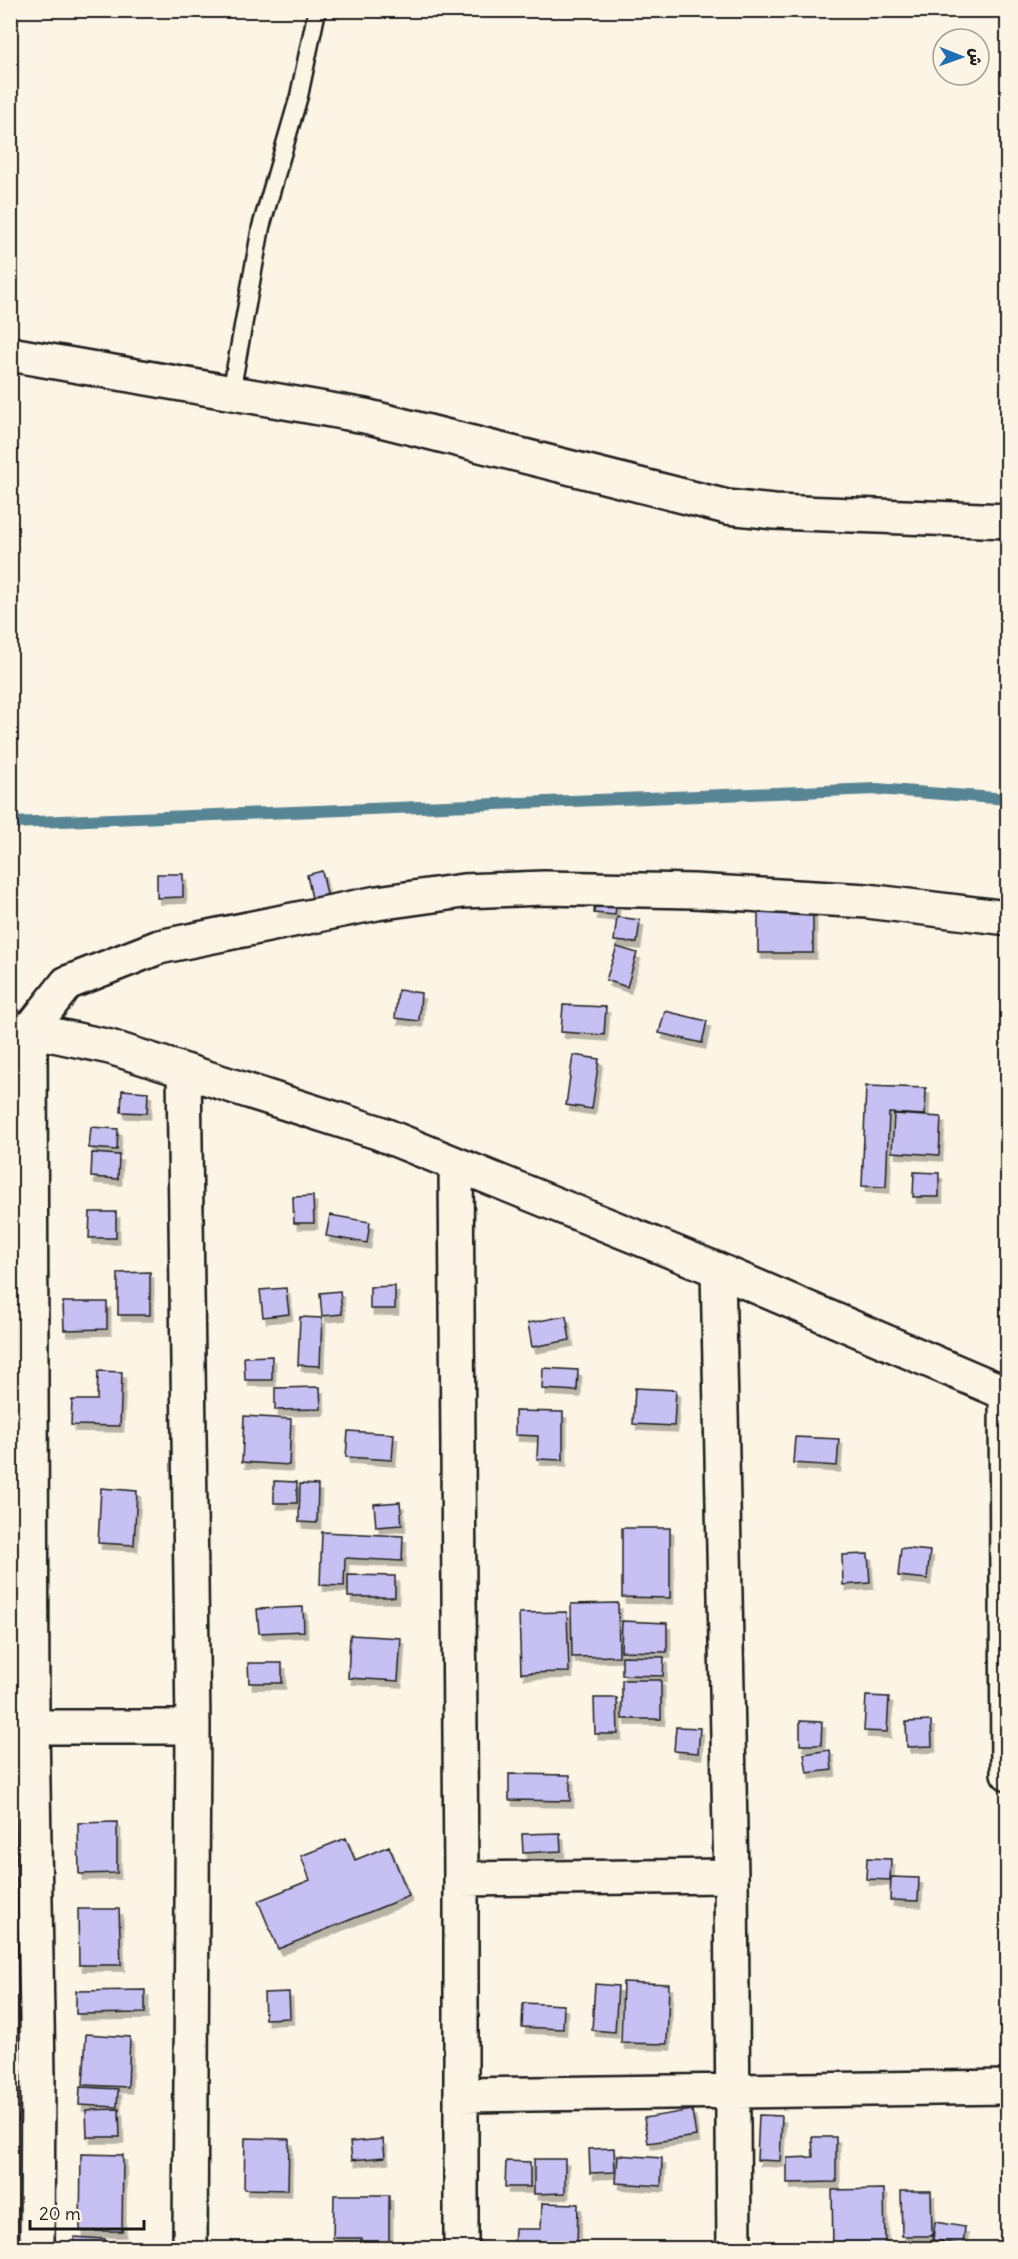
<svg xmlns="http://www.w3.org/2000/svg" width="1018" height="2259" viewBox="0 0 1018 2259" font-family="Delius,'Playpen Sans Arabic',sans-serif">
<style>
.lines{fill:none;stroke-linecap:round;stroke-linejoin:round}
.stream{stroke:#598593;stroke-width:12}
.building{fill:#c7c1f3;stroke:#1c1c1c;stroke-width:1.5;filter:url(#shadow)}
.lane-casing{stroke:#1c1c1c;stroke-width:21}
.street-casing{stroke:#1c1c1c;stroke-width:38}
.lane{stroke:#fcf5e5;stroke-width:16}
.street{stroke:#fcf5e5;stroke-width:33}
</style>
<defs>
<filter id="shadow"><feDropShadow dx="3.5" dy="6" stdDeviation="0" flood-color="#0004"/></filter>
</defs>
<rect width="100%" height="100%" fill="#fcf5e5"/>
<filter id="ink" filterUnits="userSpaceOnUse"><feTurbulence type="fractalNoise" baseFrequency=".0167" numOctaves="2"/><feDisplacementMap in="SourceGraphic" scale="12" xChannelSelector="R" yChannelSelector="G"/><feConvolveMatrix kernelMatrix="1 2 1 2 8 2 1 2 1" color-interpolation-filters="sRGB"/></filter>
<g filter="url(#ink)">
<g class="lines">
<path class="stream" d="M10 823 876 789 1008 799"/>
</g>
<path class="building" d="M322 871 328 899 313 903 307 875Z
M157 874H183V897L157 898Z
M596 888 618 890 615 915 594 913Z
M758 907H813V953H758Z
M617 917 640 920 637 943 614 941Z
M617 947 637 953 627 987 606 980Z
M398 990 421 993 419 1021 395 1018Z
M563 1005 606 1007 604 1035 561 1032Z
M665 1011 707 1021 702 1043 659 1033Z
M573 1055 599 1059 592 1109 566 1105Z
M866 1086 926 1088 925 1115 889 1113 886 1187 862 1186Z
M122 1090 148 1092 147 1113 121 1112Z
M894 1114 941 1117 939 1155 892 1152Z
M91 1127 118 1129 117 1150 89 1148Z
M92 1153 119 1155 118 1179 91 1177Z
M914 1172 939 1173V1197H913Z
M313 1196 314 1223H294L293 1197Z
M90 1212H116V1238H89Z
M330 1215 370 1222 367 1243 326 1236Z
M150 1272V1315H118V1273Z
M395 1286V1309H370V1287Z
M286 1288 289 1314 263 1317 260 1290Z
M340 1291 342 1314 322 1316 320 1293Z
M63 1302H107V1329L64 1330Z
M566 1316 570 1340 532 1347 528 1323Z
M300 1317 322 1318 320 1366 298 1365Z
M272 1356V1380H245L244 1357Z
M543 1368 578 1370 577 1391 542 1389Z
M98 1371 122 1372 120 1426 71 1425 72 1400H97Z
M320 1387 321 1409 275 1410V1388Z
M635 1388 676 1390 674 1426 633 1424Z
M515 1411 563 1412V1460L537 1459 538 1436 515 1435Z
M244 1416 291 1419 289 1465 242 1462Z
M348 1431 394 1434 392 1460 346 1457Z
M795 1437 839 1439 837 1466 793 1463Z
M274 1481 297 1482V1503H274Z
M300 1484 318 1485 317 1523 299 1522Z
M101 1488 137 1491 134 1545 98 1543Z
M400 1502 402 1525 376 1527 374 1504Z
M622 1528H670V1598L622 1597Z
M322 1532 403 1536 402 1561 345 1558 344 1586 320 1585Z
M901 1548 930 1551 927 1579 898 1576Z
M868 1554 870 1583 843 1585 842 1555Z
M348 1575 395 1576V1597H348Z
M618 1603 619 1656 572 1657 571 1604Z
M303 1607 304 1631 259 1633 257 1609Z
M567 1612 569 1672 521 1673 519 1613Z
M622 1621 667 1623V1652L621 1651Z
M350 1635 401 1638 398 1681 348 1678Z
M622 1656 664 1657 663 1676 622 1675Z
M248 1663H282V1683H249Z
M622 1680H661V1719H622Z
M866 1696 889 1697 887 1732 864 1731Z
M594 1698H617L618 1734H595Z
M800 1721 822 1722 821 1745H800Z
M931 1721 932 1746 907 1747 906 1722Z
M676 1727 700 1728 698 1753 674 1751Z
M830 1750 832 1770 807 1773 804 1754Z
M509 1774 570 1775V1801L509 1800Z
M117 1822V1873L79 1874 78 1823Z
M560 1833 561 1851 523 1853 522 1834Z
M346 1838 355 1860 389 1846 409 1896 278 1949 258 1901 310 1880 301 1856Z
M867 1858 891 1859 890 1880 866 1879Z
M891 1877 919 1878 918 1901 890 1900Z
M78 1909H119L121 1965H79Z
M623 1982 669 1984 667 2044 621 2043Z
M595 1984 618 1986 615 2032 592 2030Z
M145 1990V2013L76 2014V1991Z
M289 1992 290 2018 265 2019 264 1993Z
M523 2003 564 2005 563 2029 522 2027Z
M86 2034 130 2037 128 2087 83 2085Z
M80 2087 118 2089 117 2107 79 2105Z
M119 2109 120 2137H87L86 2110Z
M692 2110 696 2136 648 2143 644 2118Z
M759 2115 782 2116 780 2161 757 2160Z
M812 2137H836V2182L787 2183V2158L813 2157Z
M245 2138 289 2139 288 2190 244 2189Z
M383 2139 385 2157 352 2160 350 2142Z
M614 2148 615 2172 590 2173 589 2149Z
M81 2154 123 2155 122 2231H80Z
M618 2155 662 2158 661 2186 616 2183Z
M534 2159H565V2193L534 2194Z
M506 2161 530 2162V2187H505Z
M884 2189 885 2248H833L832 2190Z
M901 2191H931L932 2236H902Z
M334 2195H389V2248H361V2238H333Z
M542 2203 578 2204 577 2248H514L515 2229H541Z
M935 2222 965 2227 963 2245 933 2240Z
M74 2237 105 2239V2248H74Z
M803 2244V2248H778V2245Z"/>
<g class="lines">
<g class="lane-casing">
<path id="lane" d="M231 393 261 227 299 96 317 10"/>
</g>
<g class="street-casing">
<path id="street" d="M10 354 365 416 727 507 774 512 1008 521
M12 1030H30L110 1047 377 1132 718 1270 1008 1394
M184 1071 193 1727 190 2248
M456 1164 461 1879V2248
M718 1270 731 1876 734 2248
M1006 1394 1008 1773
M12 1727H193
M461 1879 731 1876
M461 2095 1008 2087
M37 2248 38 2075 32 1727 30 1030 67 983 159 947 377 903 463 891 544 888 693 891 867 901 1008 918"/>
</g>
<use href="#lane" class="lane"/>
<use href="#street" class="street"/>
</g>
</g>
<rect width="1018" height="2259" fill="none" stroke="#fcf5e5" stroke-width="36"/>
<rect x="18" y="18" width="982" height="2223" fill="none" stroke="#1c1c1c" stroke-width="2" filter="url(#ink)"/>
<g transform="translate(961 57) rotate(91)"><circle r="28" fill="#fcf5e5" stroke="#a29e95" stroke-width="1.5"/>
<path d="M0-4.5L10 22L0 15L-10 22Z" fill="#1f6fb2"/>
<text y="-9" font-size="16" font-weight="bold" text-anchor="middle" fill="#1c1c1c">ش</text>
</g>
<path d="M30 2220v9h114v-9" fill="none" stroke="#1c1c1c" stroke-width="3"/>
<text x="39" y="2220" font-size="18" fill="#1c1c1c" stroke="#fcf5e5" stroke-width="4.5" paint-order="stroke">20 m</text>
</svg>
